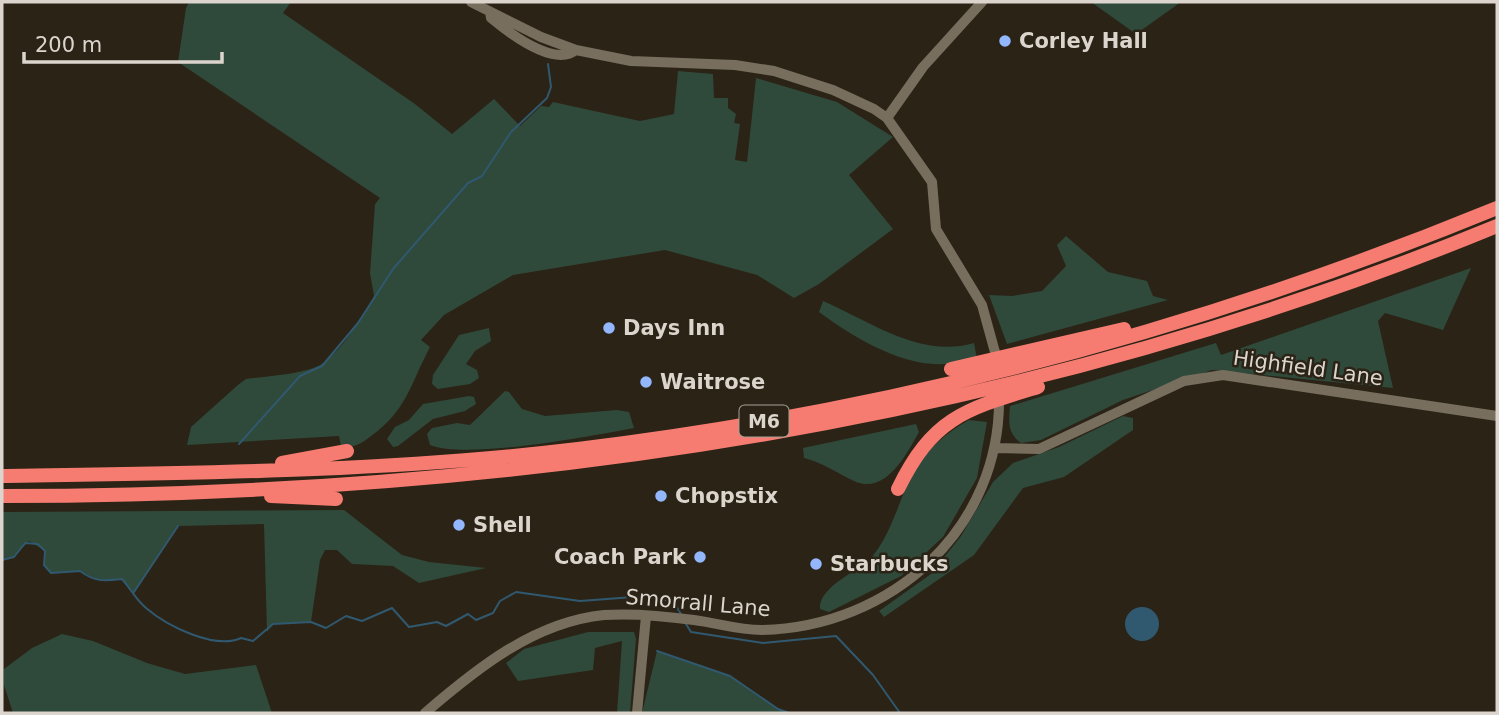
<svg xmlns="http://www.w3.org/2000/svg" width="1499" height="715" viewBox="0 0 1499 715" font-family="'DejaVu Sans',sans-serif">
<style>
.green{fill:#2f493b}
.water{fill:#305970}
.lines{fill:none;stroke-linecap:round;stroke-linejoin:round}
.stream{stroke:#305970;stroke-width:2}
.minor{stroke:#776e5e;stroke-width:10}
.highway{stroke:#f67c71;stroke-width:14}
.poi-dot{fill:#93b7fd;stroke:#2b2316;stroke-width:2.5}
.labels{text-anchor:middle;stroke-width:5;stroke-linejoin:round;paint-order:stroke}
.shield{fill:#2b2316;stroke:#a6a096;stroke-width:2}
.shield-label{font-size:19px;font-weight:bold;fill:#dbd5cd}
.poi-label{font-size:21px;font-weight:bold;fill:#dbd5cd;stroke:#2b2316;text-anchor:start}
.street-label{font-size:21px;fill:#dbd5cd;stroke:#2b2316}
</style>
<rect width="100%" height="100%" fill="#2b2316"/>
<path class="green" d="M189 2H291L283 13 415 104 452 134 494 99 520 126 541 106 549 107 553 102 640 121 674 114 678 71 713 74 714 98H728V108L736 114 734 123 740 124 735 160 747 162 756 78 837 102 893 137 849 175 893 229 819 284 794 298 757 275 665 250 513 275 444 315 421 340 430 347C410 385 407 410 371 436 361 444 353 449 341 446L339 436 187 445 191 427 239 384 246 379C268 376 295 375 316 367 338 358 362 317 374 296L370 273 375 204 380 198 178 62 186 8Z
M1091 2H1181L1136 34Z
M1066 236 1108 272 1147 281 1153 296 1168 300 1007 344 989 295 1012 296 1042 291 1066 266 1057 245Z
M1471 268 1443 330 1385 313 1378 321 1393 388 1212 370 1123 400 1041 440 1021 443C1007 433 1009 422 1010 406L1216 343 1221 355Z
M823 301C870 321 920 359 974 343L977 359C966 361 955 364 944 364 902 367 851 336 819 312Z
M489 328 491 341 475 351 466 364 477 370 479 378 470 384 438 389 432 384 433 375 459 335Z
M505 391 509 392 522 409 545 416 617 410 629 412 634 428C591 436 467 460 430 445L427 434 432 428 457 423 470 425Z
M469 396 474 397 476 404 465 411 433 419 398 446 393 447 387 439 395 427 409 420 423 404Z
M1123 416 1133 418V430L1064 477 1023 488 974 555 884 617 879 611 931 574 961 536 993 482 1013 463 1059 447Z
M969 420 987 422 977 478 943 537 901 576 829 612 820 609C818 590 850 574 863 565 888 547 898 501 912 475 924 451 946 433 969 420Z
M916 424 919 432C907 453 886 496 854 481 837 473 823 463 804 458L803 448Z
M344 510 402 555 429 562 486 568 419 583 393 566 352 564 337 550H325L320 560 311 622 273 624 267 632 264 524 178 526 134 593 122 579 100 581 80 571 51 573 44 565 45 551 29 541 14 557 2 560V512Z
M588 632H634L636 639 630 713H617L622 641 595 648 593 670 518 681 506 663 524 649Z
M62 634 93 641 147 663 185 674 256 665 272 713H13L4 685V669L32 648Z
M657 651 730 676 778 709 789 713H642Z"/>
<path class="water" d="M1125 624a17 17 0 1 1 34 0a17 17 0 1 1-34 0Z"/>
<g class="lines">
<path class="stream" d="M239 444 300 376 322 366 358 323 393 269 468 183 482 176 511 132 547 98 551 87 548 64
M2 560 14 557 25 543 38 544 45 551 44 565 51 573 80 571C95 582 104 581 122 579 130 588 137 601 146 608 167 626 215 650 241 638L253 641 273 624 311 622 326 628 346 616 362 621 392 608 409 627 437 622 446 626 468 614 476 620 493 613 500 601 516 592 580 601 647 596 674 602 682 616
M134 592 178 526
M686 624 691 632 763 643 836 636 873 675 900 713
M657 651 730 676 778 709 789 713"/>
<path class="minor" d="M471 2 541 37 576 50 631 61 735 65 774 71 833 90 874 109 887 118 932 182 936 229 982 305 998 363
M490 12 491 18C508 32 554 68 576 50
M887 118 923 67 982 2
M994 448 1039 449 1184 381 1223 375 1497 416
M425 713C476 669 534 622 604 615 633 613 665 616 694 620 717 623 738 630 762 630 891 627 1002 529 999 395
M637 713 646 616"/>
<path class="highway" d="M951 369 1124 329
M282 463 347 451
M2 476C194 473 386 472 578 449 894 411 1202 329 1497 208
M898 489C933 417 966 409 1038 387
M2 496C515 496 1021 422 1497 226
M271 496 336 499"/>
</g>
<g class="poi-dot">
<circle cx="1005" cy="41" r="7"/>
<circle cx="609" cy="328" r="7"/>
<circle cx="646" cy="382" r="7"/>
<circle cx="661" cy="496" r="7"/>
<circle cx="459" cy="525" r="7"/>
<circle cx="700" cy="557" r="7"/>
<circle cx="816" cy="564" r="7"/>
</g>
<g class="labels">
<rect class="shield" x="739.5" y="405.5" width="49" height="31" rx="5"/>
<g class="shield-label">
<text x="764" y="428">M6</text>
</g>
<g class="poi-label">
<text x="1019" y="48">Corley Hall</text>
<text x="623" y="335">Days Inn</text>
<text x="660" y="389">Waitrose</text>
<text x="675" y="503">Chopstix</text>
<text x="473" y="532">Shell</text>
<text x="686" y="564" text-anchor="end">Coach Park</text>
<text x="830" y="571">Starbucks</text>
</g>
<g class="street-label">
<text transform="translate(1308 368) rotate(8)" y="7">Highfield Lane</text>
<text transform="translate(698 603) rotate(5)" y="7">Smorrall Lane</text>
</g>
</g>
<rect width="1499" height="715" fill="none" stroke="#dbd5cd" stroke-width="7"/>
<path d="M24 52v10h198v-10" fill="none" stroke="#dbd5cd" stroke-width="3.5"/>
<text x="35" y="52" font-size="21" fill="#dbd5cd" stroke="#2b2316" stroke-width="5" paint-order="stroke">200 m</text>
</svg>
